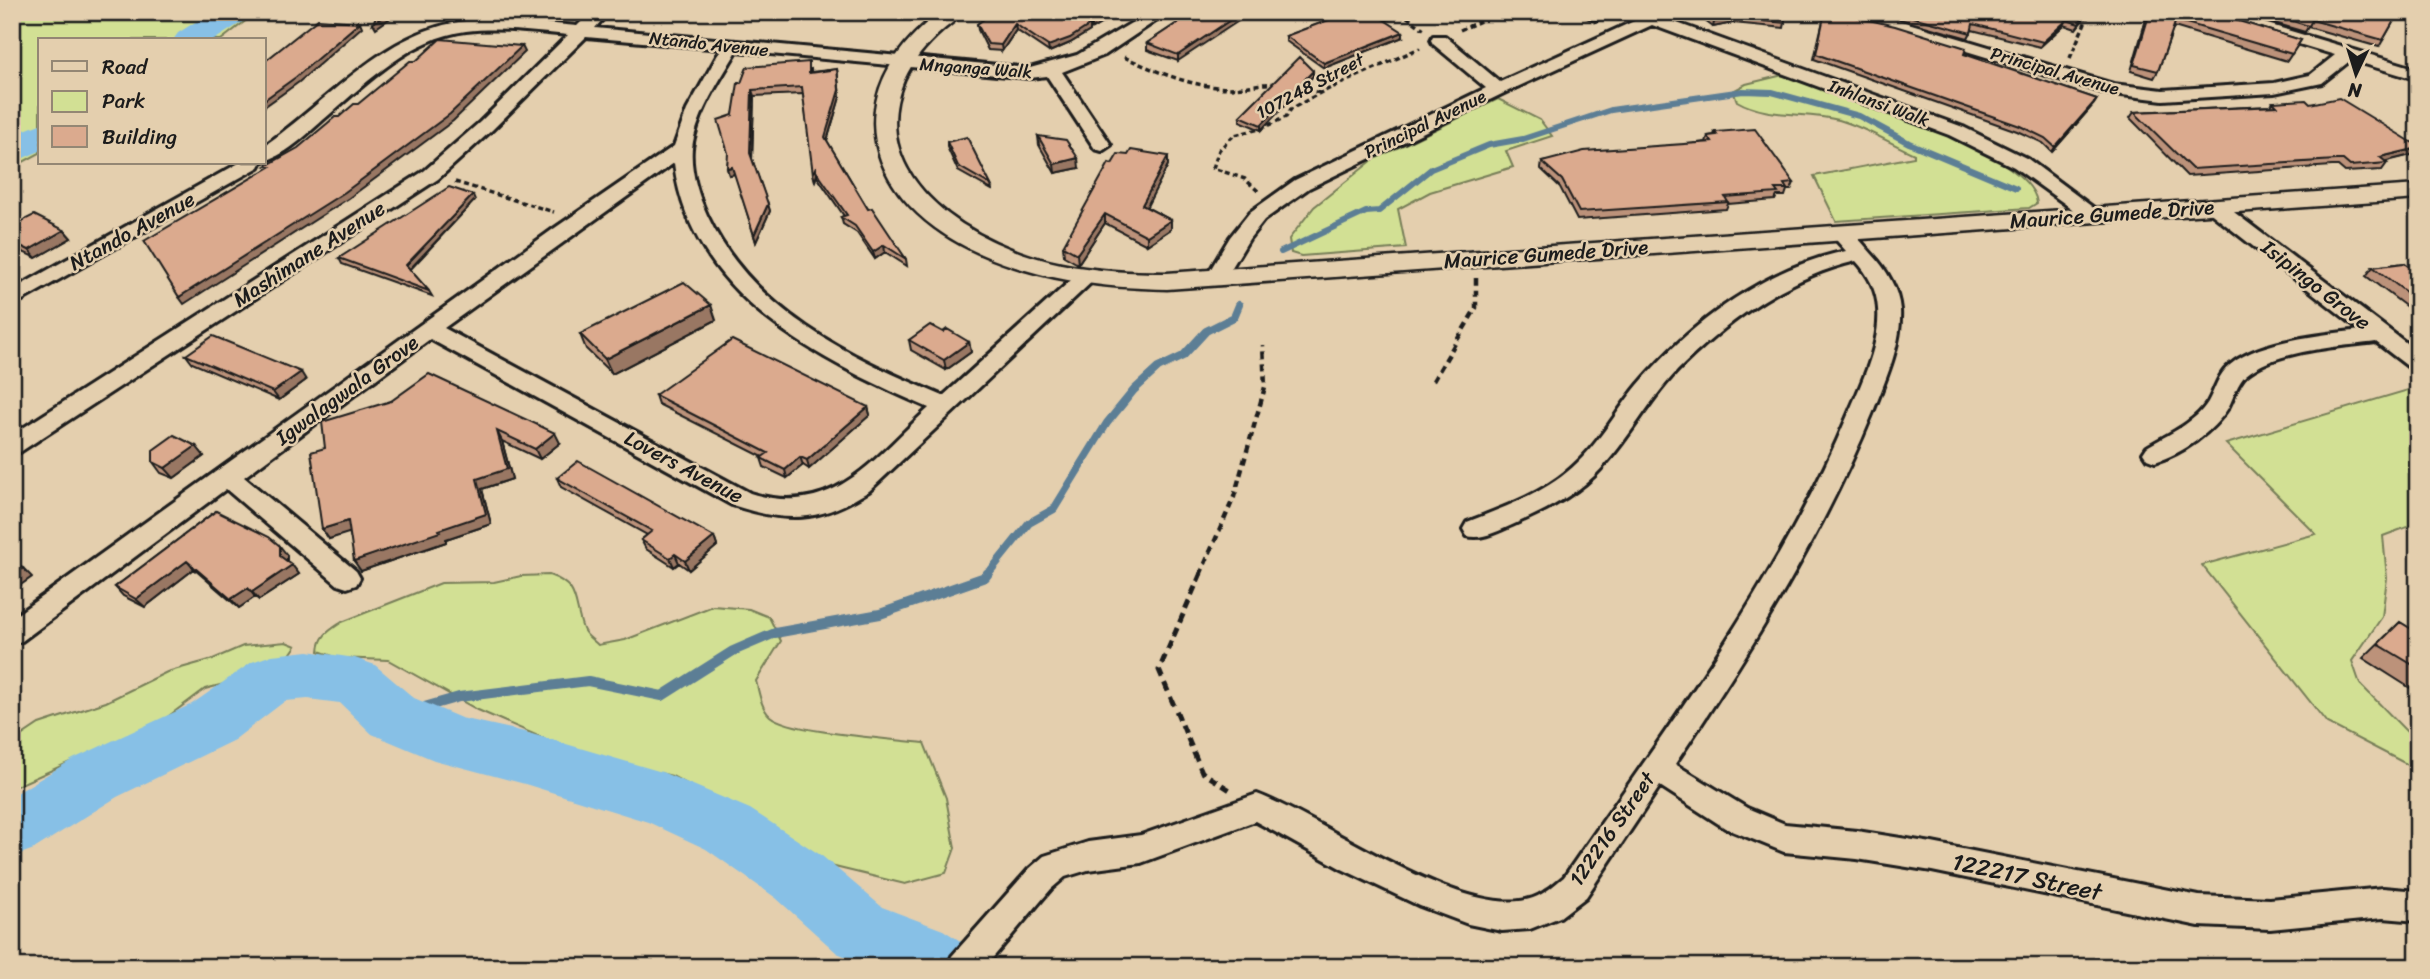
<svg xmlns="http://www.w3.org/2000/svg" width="2430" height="979" viewBox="0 0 2430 979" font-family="Sriracha,sans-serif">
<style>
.green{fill:#d2e094;stroke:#777e58;stroke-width:2}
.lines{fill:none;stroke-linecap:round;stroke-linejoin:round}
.stream-far2{stroke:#5c7e95;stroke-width:6}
.stream-far1{stroke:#5c7e95;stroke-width:8}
.stream{stroke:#5c7e95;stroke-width:10}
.river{fill:#87c0e6;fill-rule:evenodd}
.minor-casing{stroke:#1c1c1c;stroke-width:6}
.tertiary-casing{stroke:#1c1c1c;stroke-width:5}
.path-far2{stroke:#1c1c1c;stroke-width:3.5;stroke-dasharray:5 3.5;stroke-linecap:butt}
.path-far1{stroke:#1c1c1c;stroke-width:4.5;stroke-dasharray:7 5;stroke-linecap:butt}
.path{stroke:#1c1c1c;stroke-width:5;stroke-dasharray:9 6;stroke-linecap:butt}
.minor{fill:#e4cfae;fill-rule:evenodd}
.tertiary{fill:#e4cfae;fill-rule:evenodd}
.wall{fill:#bc927a;stroke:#1c1c1c;stroke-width:2}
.shaded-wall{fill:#997763;stroke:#1c1c1c;stroke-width:2}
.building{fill:#dbaa8e;stroke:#1c1c1c;stroke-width:2}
.labels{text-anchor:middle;stroke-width:5;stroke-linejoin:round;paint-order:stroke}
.far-street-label{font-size:18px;fill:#1c1c1c;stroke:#e4cfae}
.street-label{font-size:21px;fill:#1c1c1c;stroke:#e4cfae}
.near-street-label{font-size:24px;fill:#1c1c1c;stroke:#e4cfae}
</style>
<rect width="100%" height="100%" fill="#e4cfae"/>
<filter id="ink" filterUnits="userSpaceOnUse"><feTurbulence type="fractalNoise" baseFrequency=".0143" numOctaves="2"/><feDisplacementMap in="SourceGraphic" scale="14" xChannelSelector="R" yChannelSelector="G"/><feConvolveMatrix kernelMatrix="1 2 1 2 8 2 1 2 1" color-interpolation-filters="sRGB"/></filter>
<g filter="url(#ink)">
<path class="green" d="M12 12H257L221 40H40V153L12 168Z
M1783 75C1832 92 2031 149 2037 203L2029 208 1836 221 1814 176 1914 157V154C1890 143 1864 127 1839 120 1805 111 1768 119 1737 101L1733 91 1746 84Z
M1498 99 1540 120 1552 136 1506 151 1513 167 1430 192 1398 209 1406 248 1301 256 1291 253 1289 239 1314 207 1374 159Z
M2418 387V523L2383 536 2387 578 2382 617 2352 661 2360 684 2406 731 2418 738V770L2327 723 2202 565 2316 534 2226 444Z
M549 575C581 586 573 603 583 629 585 635 593 640 598 645L625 640 713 606 749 609 769 617 781 641 756 681C759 692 761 708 770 716 790 733 893 739 924 743L946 798 955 848 946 873 905 884 810 861 717 800 672 776 575 752 478 710 388 660 338 658 319 651C320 635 330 630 342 622L441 583 494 582 521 576Z
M286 642 296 646 289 656 247 678 205 689 154 727 107 753 70 762 12 788V742L39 724 106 702 167 672 213 659 243 646Z"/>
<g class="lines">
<path class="stream-far2" d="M1281 252 1366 212 1379 211 1431 169 1489 145 1523 139 1611 110 1743 91 1772 92 1859 116 1909 143 2016 188"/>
<path class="stream-far1" d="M987 575 1029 523 1054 509 1107 423 1134 390 1158 368 1183 356 1206 331 1234 317 1239 305"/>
<path class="stream" d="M393 716 459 697 588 681 662 696 733 651 775 633 880 614 985 577 988 573"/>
<path class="river" d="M211 12H252L247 19 214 40H173L178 33Z
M40 124V151L12 163V135Z
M308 651 355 658 375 665 414 698 461 718 525 732 662 772 750 809 822 856 882 907 943 930 965 944 975 967H871L837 953 776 898 706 849 648 822 525 784 434 760 372 734 340 703 308 699 285 701 234 740 117 797 34 849 12 857V796L73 759 192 704 252 662 272 655Z"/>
<g class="minor-casing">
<path id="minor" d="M591 12H609L595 28 1030 68 1077 55 1150 12H1169L1105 55 1062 72 1111 145 1102 151 1095 149 1047 76 1030 78 737 51C720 80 697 113 692 148 690 170 698 195 707 215 752 311 850 357 943 396L1080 272H1094L1097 277 869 491C818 523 788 523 732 505L430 339 244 477 356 571 360 578 356 585 347 588 338 585 226 489 22 641 12 644V618L552 230 674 146 687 110 721 49 586 37 492 130 438 179 20 452 12 454V435L424 171 480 122 568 35C534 32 500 27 466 31 412 38 369 80 330 114 312 129 288 155 264 161V146C328 102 384 30 466 21 503 17 540 23 577 26ZM674 163C690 296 820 361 929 408 873 459 834 519 750 493L444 328Z
M1654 12H1676L1666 19 1963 127 2028 159 2103 215 2100 219H2086L2014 167 1949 135 1652 25 1504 93 1309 188 1264 220 1249 239 1223 282H1209L1206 277 1230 237 1250 212 1295 180 1486 88 1433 44 1431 40 1433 36H1445L1500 82Z
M1831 12H1863L1898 20 2113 84 2163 90 2274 83 2310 75 2335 55 2203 15 2201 12H2227L2418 69V80L2351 60 2322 83 2274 93 2163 100 2105 93 1894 29 1833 15Z
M239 163H261L259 167 12 306V290Z
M2215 201 2222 203 2418 352V370L2410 368 2376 342C2338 347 2276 350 2246 375 2237 383 2234 397 2228 408 2213 432 2182 454 2155 462L2147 459 2143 453 2147 447C2167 435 2195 423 2208 402 2215 390 2218 374 2230 365 2259 340 2323 335 2360 330L2208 211 2205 207 2208 203Z
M1840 227C1853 230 1863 244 1872 254 1886 269 1898 288 1900 310 1902 344 1885 381 1873 412 1822 537 1750 652 1675 764L1747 808 1785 824 1857 831 1932 843 2199 896 2270 899 2383 888 2418 891V921L2383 918 2270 929 2199 926 1932 871 1857 859 1784 852 1725 828 1660 786 1586 897 1560 917 1530 929 1502 931 1468 924 1420 906 1342 869 1255 821 1141 863 1088 870 1065 877 1051 889 985 967H948L952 956 1029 869 1044 856 1088 842 1141 835 1257 794C1323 818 1465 922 1533 898 1545 894 1555 884 1564 877 1666 729 1778 583 1848 415 1861 384 1881 344 1878 309 1877 290 1868 274 1856 261 1789 277 1734 316 1684 364 1649 397 1629 442 1594 476 1571 498 1542 512 1512 525 1498 531 1482 540 1467 536L1463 529 1467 522C1502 508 1538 496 1567 472 1597 448 1614 414 1638 385 1691 322 1765 268 1846 251L1830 233 1833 229Z"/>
</g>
<g class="tertiary-casing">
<path id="tertiary" d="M940 12H963C958 19 950 24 943 30 927 44 913 60 904 80 862 181 978 247 1061 264 1096 271 1131 273 1167 273L2418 185V199L1167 289C1103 288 1040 280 981 254 866 204 831 94 940 12Z"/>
</g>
<path class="path-far2" d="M1400 12 1424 29
M1460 30 1501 12
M1124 57C1158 72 1191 87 1230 88 1246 88 1262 82 1279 84
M2070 58 2087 18 2080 16
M1298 88 1320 93
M455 182 554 212
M1258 191 1245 179 1213 168 1219 150 1234 135 1260 129 1286 117 1291 109 1320 93 1420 48"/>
<path class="path-far1" d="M1433 381 1476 308V278
M1200 575 1234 497 1265 387 1263 345"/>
<path class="path" d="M1201 573 1159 670 1202 772 1230 790"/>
<use href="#minor" class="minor"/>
<use href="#tertiary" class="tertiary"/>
</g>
<path class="wall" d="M994 12H1120L1092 29 1090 28V31L1070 43 1049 52 1016 30 1002 51 988 50 978 30 977 24Z
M1194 12 1178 61 1147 50V43Z
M1340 12H1416L1385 20 1403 37 1324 68 1286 41V36L1343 15Z
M1574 12H1616L1595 22Z
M1693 12H1784L1785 23 1784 28 1733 23 1713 27Z
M1825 12H1834L1964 54 2097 99 2094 104 2052 152 2043 143 2017 131 1814 59Z
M1874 12H2089L2076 29 2064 25 2040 47 1972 30 1968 38Z
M2148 12H2209L2301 40 2287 61 2174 27 2158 71 2154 78 2131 71Z
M2237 12H2399L2379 47 2308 27 2305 32Z
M811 69V72L837 69 840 97 827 141 868 209 906 259 907 266 885 252 875 259 857 233 843 224 841 217 844 216 818 178 817 174 815 181 803 94 754 96 752 159 770 211 756 242 735 174 729 175 727 168 733 115 741 83Z
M1313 71V76L1261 130 1240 121V116Z
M2273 102 2310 104 2415 154 2385 161 2387 163 2382 170 2345 172 2338 166H2332L2187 176 2130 118 2134 112 2271 106Z
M1715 132 1794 183 1791 190H1787L1785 196H1777L1775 200 1728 204 1726 209 1577 220 1560 187 1541 169 1542 162 1706 142 1708 136 1714 135Z
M1038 136 1079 168 1055 173 1039 145Z
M947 142 991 185 992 190 958 171 947 147Z
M1168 165 1146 207 1171 220V229L1147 245 1105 223 1078 264 1064 256 1063 246Z
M475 200 410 270 429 291 432 296 342 264 339 258Z
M12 226 64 230 71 238 36 258 12 247Z
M2404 263 2418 305 2408 308 2366 276 2373 267Z
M716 320 612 374 586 349 580 334Z
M943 332 969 342 971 352 946 370 911 350 909 340Z
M186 355 306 380 279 400 192 363Z
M655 395 868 407 870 415 809 469 803 465 787 478 764 467 761 458 763 457 658 404Z
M391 401 560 443 540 459 502 441 512 479 482 489 491 524 446 539V542L361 571 349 532 329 539 325 448Z
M196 446 204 456 174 478 161 473 153 462Z
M557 478 714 537 717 546 689 570 679 563 674 567 646 549 641 540 647 535 561 487Z
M216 511 287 555V561L292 565 299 574 259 600 255 597 239 608 194 569 145 607 123 596 115 587Z
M2400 622 2418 633V693L2363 658Z"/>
<path class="shaded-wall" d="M390 12H399L376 28 373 23Z
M1110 12H1120L1092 29V23Z
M1242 12H1252L1178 61V55Z
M1398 12H1416L1380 22V17Z
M1598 12H1616L1595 22 1597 13Z
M1734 18 1733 23 1713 27 1714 22Z
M2067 20 2064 25 2040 47 2043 42Z
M360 22 362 27 299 82 264 107V100Z
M1015 24 1016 30 1002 51 1001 45Z
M1090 25V31L1070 43 1049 52 1048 46Z
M1403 32V37L1324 68V63Z
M522 46 525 52 453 121 349 198 184 304 179 297Z
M837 69 840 97 826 144 825 137Z
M1313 71V76L1261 130V125Z
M752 90 754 96 752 160 750 153Z
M2097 99 2094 104 2052 152 2055 147Z
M2418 148V150L2415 154 2375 164 2380 157Z
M1168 156V165L1143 214 1142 205Z
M1078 158 1079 168 1055 173 1054 164Z
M816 166 817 174 815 181 813 174Z
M732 167 735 174 729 175 727 168Z
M473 195 475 200 409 270 406 265Z
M768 204 770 211 756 242 754 235Z
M1105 214V223L1078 264 1077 254Z
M1171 220V229L1147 245V236Z
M64 230 71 238 36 258 29 250Z
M884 245 885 252 875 259 873 252Z
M2418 298V305L2408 308 2415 299Z
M711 305 716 320 612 374 605 359Z
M969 342 971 352 946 370 944 360Z
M301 372 306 380 279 400 273 392Z
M868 407 870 415 809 469 807 460Z
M497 431 502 441 512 479 482 489 491 524 446 539V542L361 571 354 561 439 530 477 479Z
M555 433 560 443 540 459 535 449Z
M196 446 204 456 174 478 165 468Z
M800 457 803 465 787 478 785 470Z
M348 521 355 531 329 539 322 529Z
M714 537 717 546 689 570 685 561Z
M280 546 287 555V565L280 556Z
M675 554 679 563 674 567 670 558Z
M187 561 194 569 145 607 136 599Z
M292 565 299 574 259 600 252 592Z
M23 568 32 577 12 591V576Z
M248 588 255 597 239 608 231 599Z"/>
<path class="building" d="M378 12H390L373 23Z
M994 12H1110L1092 23 1087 21 1090 25 1070 38 1048 46 1015 24 1001 45 988 44 977 24Z
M1194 12H1242L1178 55 1147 43Z
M1346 12H1398L1380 17 1403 32 1324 63 1286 36 1347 13Z
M1701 12H1784L1785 23 1734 18 1714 22Z
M1825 12H1834L1895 26 1966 48 1964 54 2097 99 2055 147 2045 138 2020 126 1816 54Z
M1894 12H2087L2079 24 2067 20 2043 42 1973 24 1971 33Z
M2150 12H2209L2301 40 2292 54 2176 20 2158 71 2134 65Z
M2262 12H2399L2383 40 2312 20 2309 26Z
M318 19 360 22 296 77 264 100V62Z
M440 39 522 46 450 114 345 192 179 297 144 241 270 167 266 166 298 148 335 117H339L354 104H358L410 61H416Z
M1299 57 1313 71 1261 125 1240 116Z
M809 62V73L837 69 839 90 825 137 868 209 872 208 906 259 884 245 873 252 855 226 841 217 847 215 816 171V166L813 174 802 87 752 90 750 153 768 204 754 235 732 167 727 168 728 153 718 120 733 115 738 83H741L747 67Z
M2339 98 2418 146V148L2380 157 2387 163 2350 166 2343 160H2336L2192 169 2134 112 2277 106 2273 102 2306 100 2310 104Z
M1755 129 1794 183 1784 184 1787 189H1775L1778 193 1725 197 1728 202 1579 212 1562 180 1542 162 1584 151 1712 142 1708 136 1717 135 1715 132Z
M1038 136 1066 140 1078 158 1054 164Z
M967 137 991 185 958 166 947 142Z
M1131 150 1168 156 1142 205 1171 220 1147 236 1105 214 1077 254 1063 246 1109 163 1112 164 1118 154 1128 155Z
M449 187 473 195 406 265 429 291 339 258Z
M34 215 64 230 29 250 12 242V226Z
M2404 263 2408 266 2418 264V298L2415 299 2373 267Z
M684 282 711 305 605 359 580 334Z
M930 325 943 332 947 329 969 342 944 360 909 340Z
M213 336 301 372 273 392 186 355Z
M732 340 868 407 807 460 800 457 785 470 761 458 768 453 655 395Z
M429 374 555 433 535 449 497 431 507 469 477 479 486 514 439 530 440 532 354 561 348 521 322 529 311 452 325 448 322 422 391 401Z
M174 435 196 446 165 468 153 462V450Z
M578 461 714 537 685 561 675 554 670 558 641 540 652 531 557 478Z
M216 511 269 537 280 546V556L292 565 252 592 248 588 231 599 187 561 136 599 115 587Z
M12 562 23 568 12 576Z
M2400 622 2418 633V668L2378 644Z"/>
</g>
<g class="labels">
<g class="far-street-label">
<text transform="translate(709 44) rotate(6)" y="6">Ntando Avenue</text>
<text transform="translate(976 68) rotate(4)" y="6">Mnganga Walk</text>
<text transform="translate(2055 71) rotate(16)" y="6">Principal Avenue</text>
<text transform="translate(1310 86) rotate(-28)" y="6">107248 Street</text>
<text transform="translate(1879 103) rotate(20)" y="6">Inhlansi Walk</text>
<text transform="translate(1425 124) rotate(-26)" y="6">Principal Avenue</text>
</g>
<g class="street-label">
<text transform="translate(2112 214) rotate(-4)" y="7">Maurice Gumede Drive</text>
<text transform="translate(132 231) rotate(-29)" y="7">Ntando Avenue</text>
<text transform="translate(309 254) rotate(-33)" y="7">Mashimane Avenue</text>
<text transform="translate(1546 254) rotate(-4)" y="7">Maurice Gumede Drive</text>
<text transform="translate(2316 285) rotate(38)" y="7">Isipingo Grove</text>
<text transform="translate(347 390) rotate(-36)" y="7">Igwalagwala Grove</text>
<text transform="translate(684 467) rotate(28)" y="7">Lovers Avenue</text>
<text transform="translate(1612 829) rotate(-55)" y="7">122216 Street</text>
</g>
<g class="near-street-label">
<text transform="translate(2027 877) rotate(12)" y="8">122217 Street</text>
</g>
</g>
<rect width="2430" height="979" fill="none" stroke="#e4cfae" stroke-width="42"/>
<rect x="21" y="21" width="2388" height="937" fill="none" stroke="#1c1c1c" stroke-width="2.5" filter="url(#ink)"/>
<rect x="38" y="38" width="228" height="126" fill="#e4cfae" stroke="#948774" stroke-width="2"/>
<rect x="52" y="61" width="35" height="10" fill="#e4cfae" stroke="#948774" stroke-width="2"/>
<text x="102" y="74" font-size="21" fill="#1c1c1c">Road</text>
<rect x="52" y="91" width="35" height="21" fill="#d2e094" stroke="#948774" stroke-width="2"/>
<text x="102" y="108" font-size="21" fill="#1c1c1c">Park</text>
<rect x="52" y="126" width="35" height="21" fill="#dbaa8e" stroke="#948774" stroke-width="2"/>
<text x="102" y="144" font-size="21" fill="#1c1c1c">Building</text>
<g transform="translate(2356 74) rotate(184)" stroke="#e4cfae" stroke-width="5" paint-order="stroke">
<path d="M0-5L12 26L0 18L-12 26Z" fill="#1c1c1c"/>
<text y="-10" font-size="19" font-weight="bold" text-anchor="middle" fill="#1c1c1c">N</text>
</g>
</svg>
